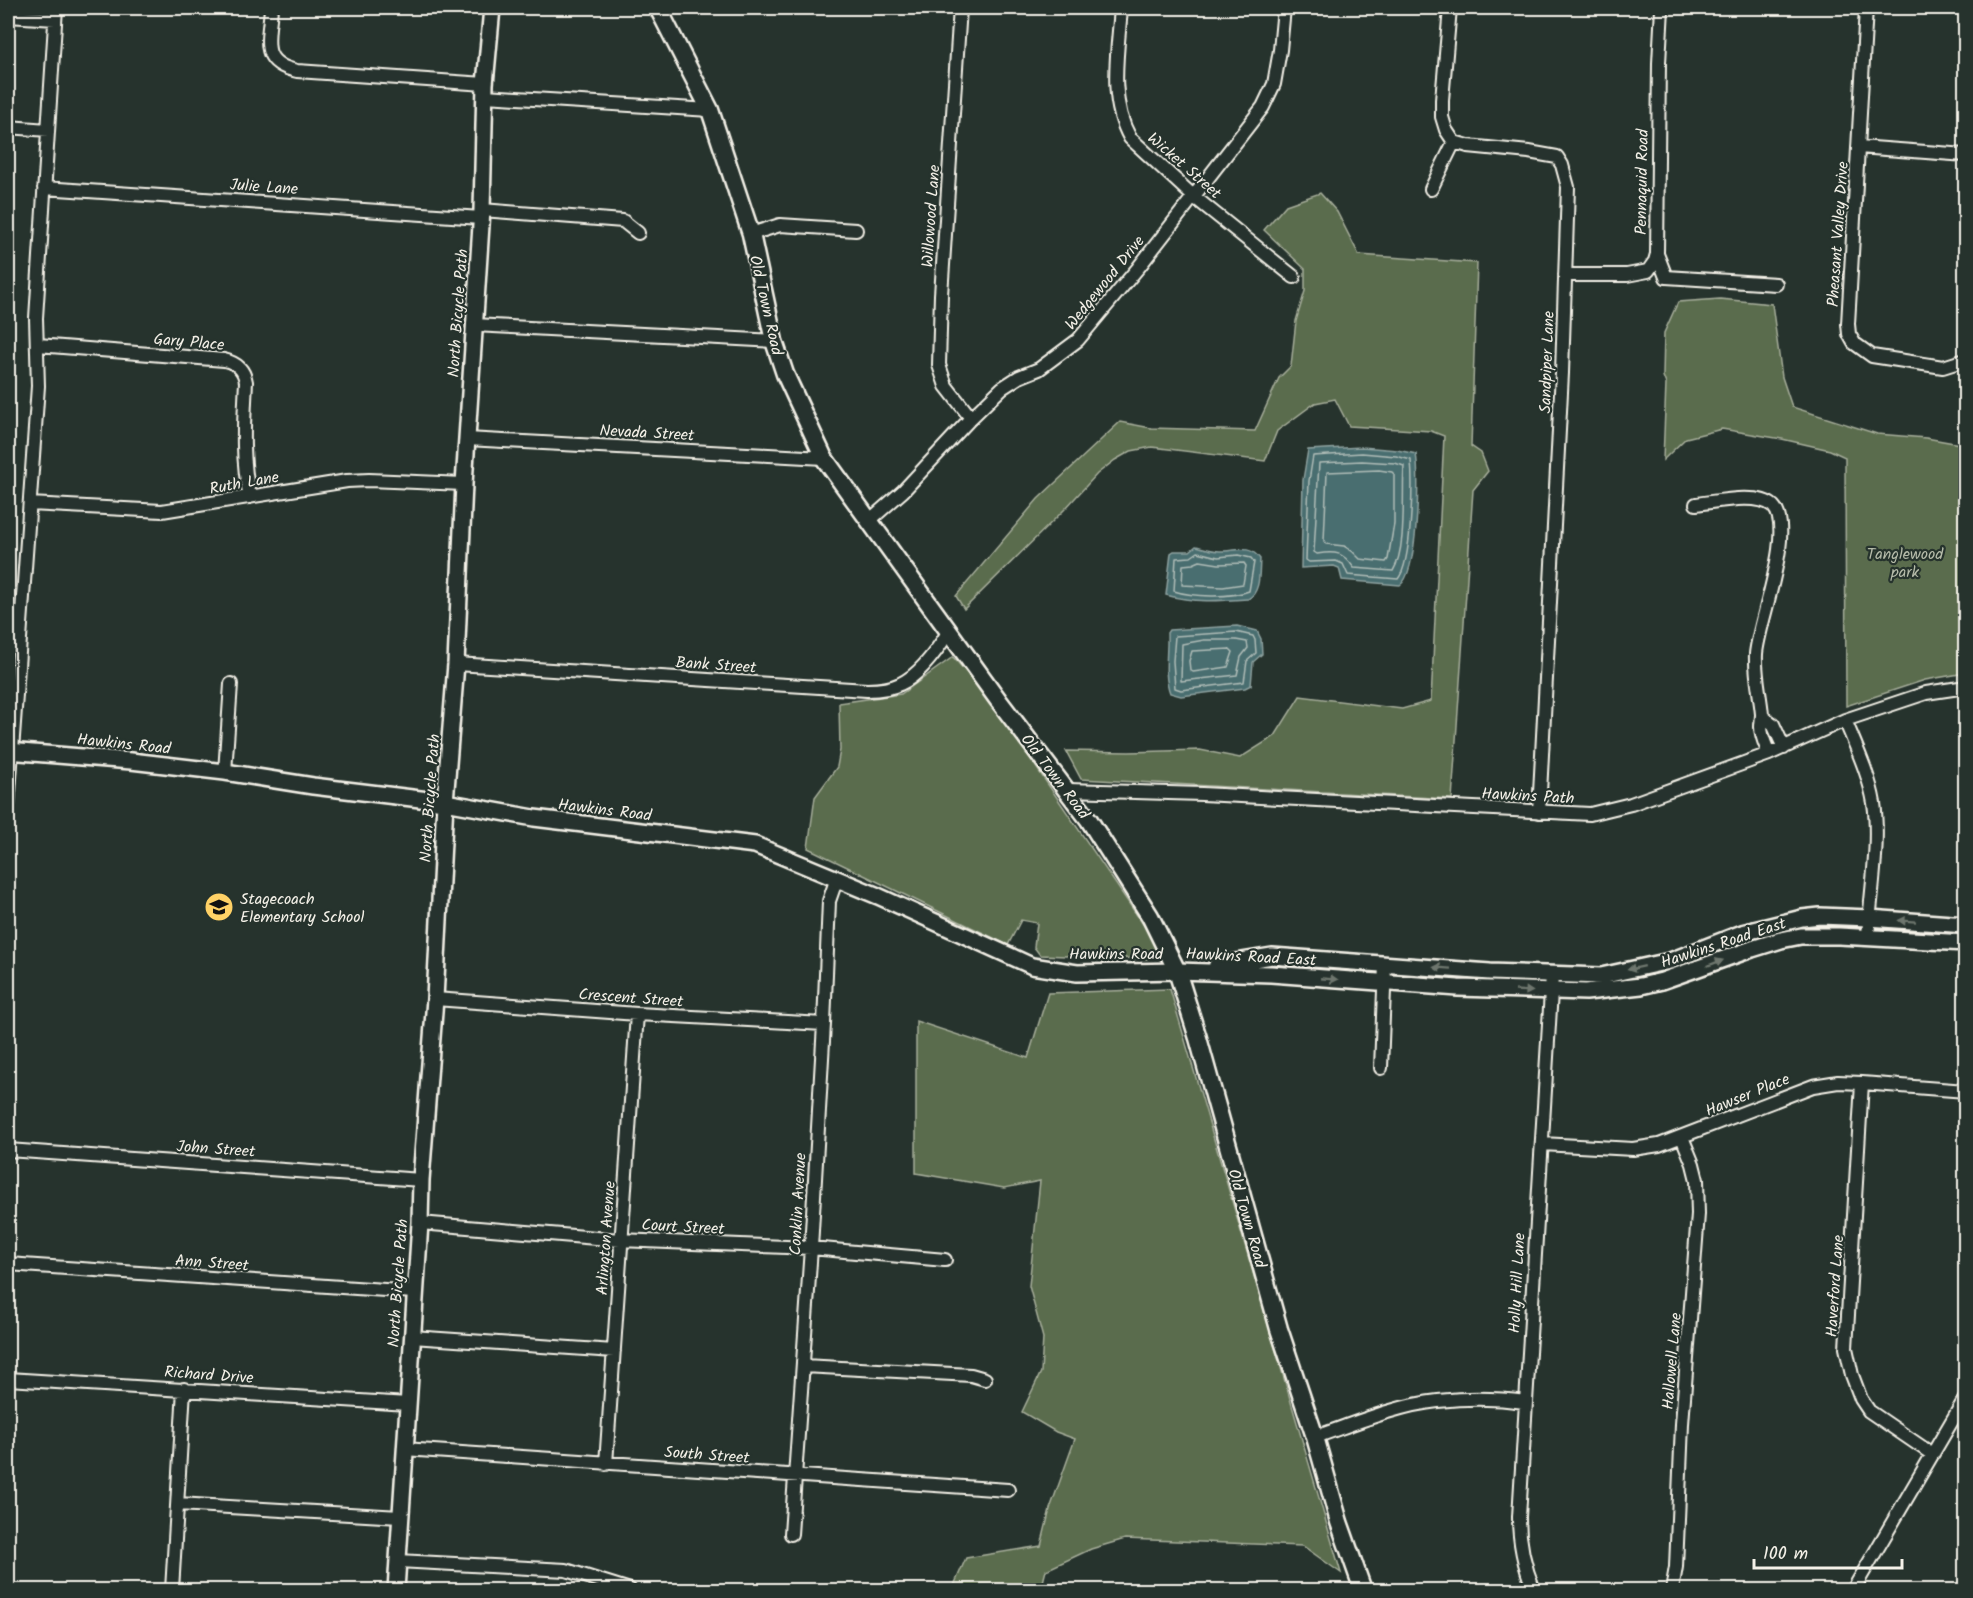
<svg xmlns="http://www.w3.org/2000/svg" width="1973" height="1598" viewBox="0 0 1973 1598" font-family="Kalam,sans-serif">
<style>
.green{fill:#5a6c4e;stroke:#a7ae9b;stroke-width:1.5}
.water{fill:#4a6e70;stroke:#8ea2a0;stroke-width:1.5}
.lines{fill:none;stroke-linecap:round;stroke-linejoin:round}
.shore{stroke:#b0bdb8;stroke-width:1.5}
.minor-casing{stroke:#f4f1e8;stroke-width:16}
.tertiary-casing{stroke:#f4f1e8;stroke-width:20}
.secondary-casing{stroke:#f4f1e8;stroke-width:21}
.minor{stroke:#26332d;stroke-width:12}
.tertiary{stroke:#26332d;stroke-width:15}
.secondary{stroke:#26332d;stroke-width:16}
.oneway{fill:#6e766e}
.labels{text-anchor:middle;stroke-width:4.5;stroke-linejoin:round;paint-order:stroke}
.street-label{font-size:16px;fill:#f4f1e8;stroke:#26332d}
.park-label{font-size:16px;fill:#b6bcaa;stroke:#26332d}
.poi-label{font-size:16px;fill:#f4f1e8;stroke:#26332d;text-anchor:start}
</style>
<rect width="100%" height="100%" fill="#26332d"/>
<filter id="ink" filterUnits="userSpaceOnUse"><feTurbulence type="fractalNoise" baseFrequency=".0167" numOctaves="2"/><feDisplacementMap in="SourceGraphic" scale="12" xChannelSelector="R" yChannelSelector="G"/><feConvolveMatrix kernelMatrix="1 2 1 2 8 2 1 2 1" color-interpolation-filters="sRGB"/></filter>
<g filter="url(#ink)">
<path class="green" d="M1320 193 1337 212 1359 255 1477 263 1471 446 1481 453 1488 471 1473 490 1452 799 1081 779 1066 751 1129 752 1200 750 1240 758 1275 736 1300 696 1402 709 1431 701 1444 436 1431 431 1349 426 1335 399 1315 403 1277 431 1265 461 1152 447 1131 451 1115 460 1097 474 1065 509 964 609 956 596 1038 499 1120 422 1151 428 1255 431 1279 378 1291 366 1296 321 1305 291V269L1264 230 1286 205Z
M1720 299 1772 304 1782 377 1792 407 1877 434 1926 438 1965 445V673L1925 680 1846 706 1845 457 1830 450 1782 439 1722 429 1686 438 1663 460 1666 384 1663 376 1664 333 1678 302Z
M953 657 989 698 1156 943 1159 951 1147 959 1040 955 1034 947 1037 923 1021 920 1008 945 808 848 815 797 837 767 840 750 839 703 901 694Z
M1170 989 1341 1573 1303 1546 1125 1539 1091 1549 1046 1570 1041 1590H952L966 1558 1041 1546 1050 1509 1075 1439 1056 1432 1022 1412 1041 1372 1043 1338 1029 1286 1040 1181 1004 1188 916 1173V1021L1028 1058 1048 993Z"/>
<path class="water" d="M1362 447 1397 450 1416 454C1420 476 1418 573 1400 585L1342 580 1339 568 1334 566 1301 568 1303 480 1308 450Z
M1196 546C1204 548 1213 551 1220 551 1236 551 1250 544 1260 559 1259 572 1261 592 1248 599 1220 601 1193 603 1166 595L1171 553 1174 551H1190Z
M1237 626 1257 631 1261 639 1262 654 1253 662 1251 685 1245 688 1181 696 1170 693C1163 675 1168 652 1167 633L1169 630Z"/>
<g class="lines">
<path class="shore" d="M1362 453 1396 456 1411 460C1413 483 1412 562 1398 579L1348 575 1343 564 1336 561 1309 562 1306 560 1309 481 1313 456Z
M1362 461 1395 463 1404 466C1402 493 1407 549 1393 571L1354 568C1343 552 1336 551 1317 554L1314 552 1319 463Z
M1379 470 1392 472 1394 474V524L1388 559 1386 562 1360 559 1352 551 1344 546 1326 544 1324 541 1327 472Z
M1198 552 1218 557 1238 555 1251 558 1254 562 1249 591C1231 598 1192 597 1174 591L1176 558 1191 557Z
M1200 561 1219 564 1244 563 1246 566 1243 584 1223 587 1182 585 1183 565 1193 564Z
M1236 632 1253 636 1255 640 1256 653 1247 661 1244 682 1181 690 1175 688 1173 661 1175 636Z
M1204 640H1236L1247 642 1248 648 1241 657 1237 675 1181 681 1182 644Z
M1230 649 1233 652 1228 667 1193 672 1190 670 1189 661 1192 651Z"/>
<g class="minor-casing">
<path id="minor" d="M271 8C269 39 258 63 297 71L485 84
M960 8 941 295 939 365 946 386 971 418
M1121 8C1118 51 1108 99 1130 138L1193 196 1294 277
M1450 8 1442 100V117L1446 130 1454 142 1468 146 1529 152 1557 157 1562 165 1568 187 1562 373 1539 812
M1866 8 1848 324 1849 334 1854 343 1872 356 1943 367 1965 360
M8 16 55 19
M485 96 710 110
M8 127 48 130
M1859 147 1966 155
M44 188 481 218
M1431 189 1454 142
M482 210 623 221 638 233
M751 234 780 225 856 230
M1657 254 1666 277 1776 284
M1565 275H1627L1648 271 1655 261 1657 254 1659 63 1662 8
M474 325 774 341
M38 345 224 360C237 363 244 369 246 382 244 421 241 459 250 497
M467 439 824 458
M30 504 162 511 347 481 369 480 464 484
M1696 504C1715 502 1758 492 1773 506 1796 529 1758 623 1756 654 1755 675 1760 693 1762 714 1762 718 1761 723 1761 727 1761 736 1766 746 1769 754
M870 520 903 491 971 418 1002 388 1019 377 1039 369 1078 340 1138 268 1263 107 1274 84 1280 50 1284 8
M456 664 867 690C879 690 890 689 900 684 920 675 938 649 949 631
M1762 716 1773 724 1784 748
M1845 720C1856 747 1869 774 1874 803 1880 844 1870 896 1868 938
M225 772 231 684
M1068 790 1202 794 1590 814 1631 804 1769 754 1845 720 1926 693 1966 687
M8 807 38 386 36 318 56 8
M435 999 637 1014 824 1024
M1381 1068 1385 964
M1862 1083 1846 1348 1852 1375 1861 1399 1869 1411 1932 1454
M1542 1144 1633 1149 1659 1145 1813 1086 1838 1082 1862 1083 1966 1091
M8 1150 421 1180
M420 1223 620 1240 811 1248 945 1260
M8 1264 414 1292
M412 1337 614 1351
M804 1366 971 1375 985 1379
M8 1379 408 1404
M1315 1437C1353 1424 1398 1405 1438 1401 1467 1398 1496 1398 1525 1402
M404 1449 1008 1490
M606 1464 637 1014
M178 1504 400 1517
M791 1534 811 1248 824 1024 829 901 837 878
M398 1561 566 1570 630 1590
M172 1590 184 1389
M1534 1590C1524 1566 1519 1543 1519 1517L1552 975
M1672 1590 1676 1567 1682 1424 1698 1214 1697 1180 1693 1164 1682 1137
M1853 1590 1966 1397"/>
</g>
<g class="tertiary-casing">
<path id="tertiary" d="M8 751 131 761 225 772 313 786 445 802 534 818 755 845 878 896 1032 966 1077 973 1177 971 1271 974 1458 988 1586 992 1641 986 1662 981 1752 949 1781 940 1801 936H1839L1966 943
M1217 965 1272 956 1490 972 1601 976 1670 961 1742 933 1802 918 1820 916 1869 918 1966 925
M396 1590 420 1223 421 1180 435 999 445 802 456 664 464 484 482 210 485 84 492 8"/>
</g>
<g class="secondary-casing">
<path id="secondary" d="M658 8 710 110 751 234 774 341 785 374 824 458 999 701 1089 820 1150 916 1177 971 1198 1038 1279 1329 1315 1437 1339 1522 1363 1590"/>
</g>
<use href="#minor" class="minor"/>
<use href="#tertiary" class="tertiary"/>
<use href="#secondary" class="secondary"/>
</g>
<defs><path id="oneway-solid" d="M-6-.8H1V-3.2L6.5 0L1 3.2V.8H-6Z" transform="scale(1.5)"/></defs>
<g class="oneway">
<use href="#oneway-solid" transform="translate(1907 921) rotate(-176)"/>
<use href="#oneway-solid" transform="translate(1715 963) rotate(-20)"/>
<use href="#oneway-solid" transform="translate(1442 968) rotate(-176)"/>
<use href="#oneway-solid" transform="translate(1636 968) rotate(168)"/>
<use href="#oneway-solid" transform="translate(1329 979) rotate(5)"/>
<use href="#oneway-solid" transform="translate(1524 991) rotate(3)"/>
</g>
</g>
<defs>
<g id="school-disc" transform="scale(1.5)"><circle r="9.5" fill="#ffd166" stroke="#26332d"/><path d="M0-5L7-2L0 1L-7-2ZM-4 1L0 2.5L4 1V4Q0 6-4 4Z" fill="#111"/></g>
</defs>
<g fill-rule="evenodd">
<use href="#school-disc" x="219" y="907"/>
</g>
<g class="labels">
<g class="street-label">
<text transform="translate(1185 165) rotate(41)" y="6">Wicket Street</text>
<text transform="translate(1641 182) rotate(-89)" y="6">Pennaquid Road</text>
<text transform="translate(264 186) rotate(4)" y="6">Julie Lane</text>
<text transform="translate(930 216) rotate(-86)" y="6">Willowood Lane</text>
<text transform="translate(1837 234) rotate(-86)" y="6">Pheasant Valley Drive</text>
<text transform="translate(1104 282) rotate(-51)" y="6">Wedgewood Drive</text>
<text transform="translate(767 305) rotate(77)" y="6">Old Town Road</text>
<text transform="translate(457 313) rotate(-86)" y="6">North Bicycle Path</text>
<text transform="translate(189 341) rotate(5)" y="6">Gary Place</text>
<text transform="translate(1546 362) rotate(-88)" y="6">Sandpiper Lane</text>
<text transform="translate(647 432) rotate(3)" y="6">Nevada Street</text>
<text transform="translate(244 482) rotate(-10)" y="6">Ruth Lane</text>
<text transform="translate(716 664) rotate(4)" y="6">Bank Street</text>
<text transform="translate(124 743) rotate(6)" y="6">Hawkins Road</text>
<text transform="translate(1056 776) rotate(53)" y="6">Old Town Road</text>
<text transform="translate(1528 795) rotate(3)" y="6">Hawkins Path</text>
<text transform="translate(429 798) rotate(-86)" y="6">North Bicycle Path</text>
<text transform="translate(605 809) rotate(7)" y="6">Hawkins Road</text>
<text transform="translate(1723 942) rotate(-18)" y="6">Hawkins Road East</text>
<text x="1116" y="959">Hawkins Road</text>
<text transform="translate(1251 956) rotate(3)" y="6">Hawkins Road East</text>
<text transform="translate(631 997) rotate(4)" y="6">Crescent Street</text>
<text transform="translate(1747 1094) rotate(-22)" y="6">Hawser Place</text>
<text transform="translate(216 1148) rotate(4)" y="6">John Street</text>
<text transform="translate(797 1204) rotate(-87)" y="6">Conklin Avenue</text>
<text transform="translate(1248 1218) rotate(74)" y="6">Old Town Road</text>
<text transform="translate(683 1226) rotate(3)" y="6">Court Street</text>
<text transform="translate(605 1238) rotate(-86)" y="6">Arlington Avenue</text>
<text transform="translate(212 1262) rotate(4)" y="6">Ann Street</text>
<text transform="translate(397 1283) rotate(-86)" y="6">North Bicycle Path</text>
<text transform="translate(1516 1283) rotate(-87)" y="6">Holly Hill Lane</text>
<text transform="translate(1834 1286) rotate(-86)" y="6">Haverford Lane</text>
<text transform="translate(1671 1361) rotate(-85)" y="6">Hallowell Lane</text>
<text transform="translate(209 1374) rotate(4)" y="6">Richard Drive</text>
<text transform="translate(707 1454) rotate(4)" y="6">South Street</text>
</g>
<g class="park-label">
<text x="1905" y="559">Tanglewood<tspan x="1905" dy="18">park</tspan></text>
</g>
<g class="poi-label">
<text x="240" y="904">Stagecoach<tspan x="240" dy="18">Elementary School</tspan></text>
</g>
</g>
<rect width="1973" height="1598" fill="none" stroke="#26332d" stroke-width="30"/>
<rect x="15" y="15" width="1943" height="1568" fill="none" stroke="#f4f1e8" stroke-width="2" filter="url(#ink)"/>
<path d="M1754 1559v9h148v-9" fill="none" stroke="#f4f1e8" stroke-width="3"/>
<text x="1763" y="1559" font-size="18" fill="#f4f1e8" stroke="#26332d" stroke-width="4.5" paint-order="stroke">100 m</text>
</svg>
